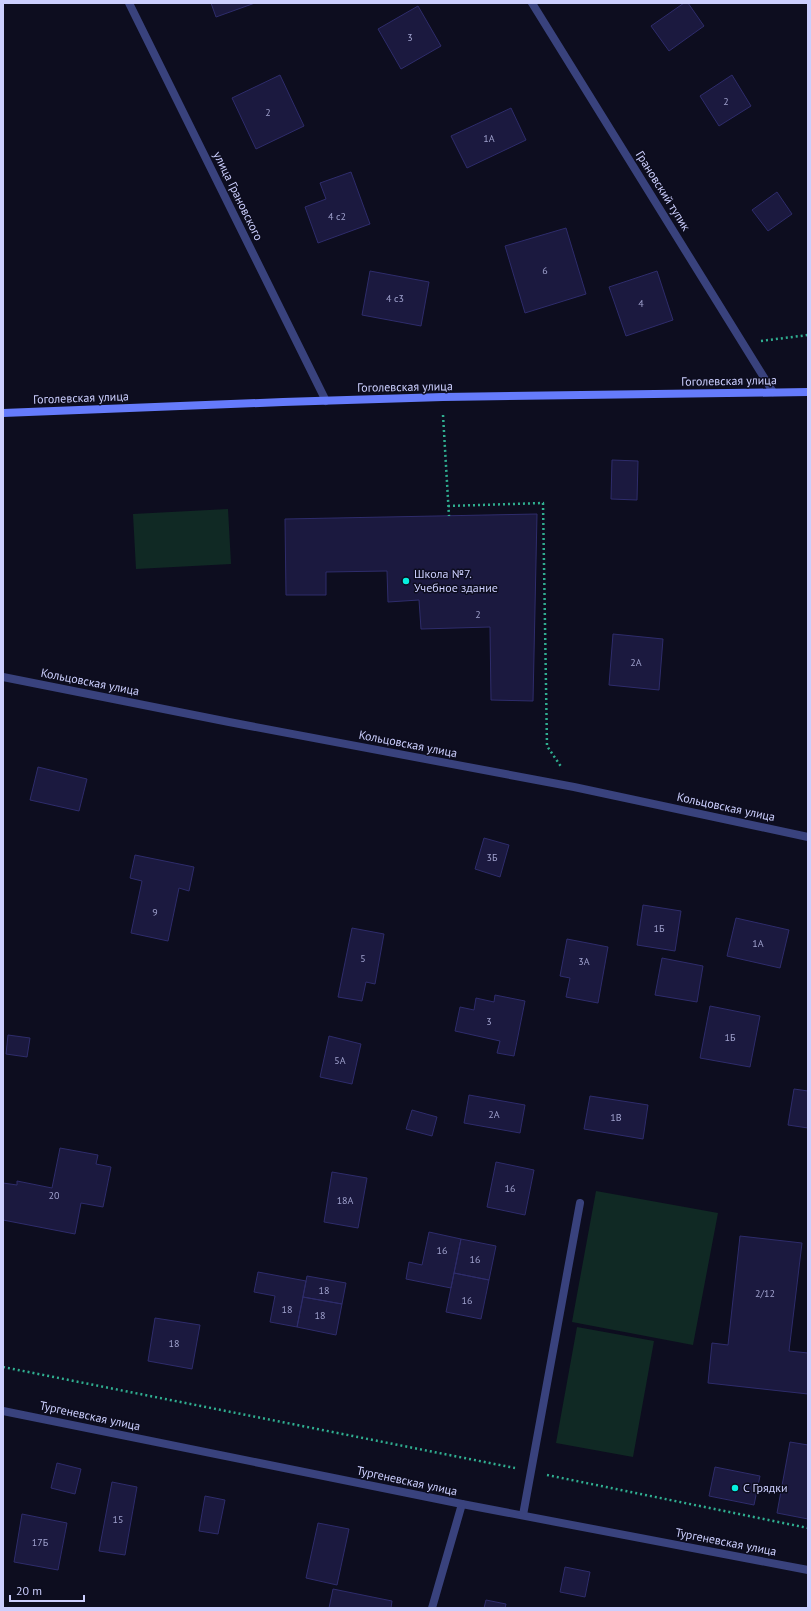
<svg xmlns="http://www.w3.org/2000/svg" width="811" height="1611" viewBox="0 0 811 1611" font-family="'PT Sans',sans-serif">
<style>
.green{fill:#102924}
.building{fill:#1b193f;stroke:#2e2c6b}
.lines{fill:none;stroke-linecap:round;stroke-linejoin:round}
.path{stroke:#30ae90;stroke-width:2.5;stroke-dasharray:2 3;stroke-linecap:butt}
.lane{stroke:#39427d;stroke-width:8}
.street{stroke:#39427d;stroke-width:8}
.secondary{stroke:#657bfb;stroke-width:8}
.poi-dot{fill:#06f0df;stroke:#0d0d1f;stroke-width:1.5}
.labels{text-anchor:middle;stroke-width:3;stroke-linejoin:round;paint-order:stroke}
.number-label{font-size:10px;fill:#a0a2ce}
.street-label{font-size:12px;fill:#cccffe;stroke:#0d0d1f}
.poi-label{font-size:12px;fill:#cccffe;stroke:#0d0d1f;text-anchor:start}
</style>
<rect width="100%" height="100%" fill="#0d0d1f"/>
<path class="green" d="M228 509 231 564 136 569 133 514Z
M596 1191 718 1213 693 1345 572 1322Z
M577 1327 654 1341 633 1457 556 1443Z"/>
<path class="building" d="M211 3H255L216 17Z
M684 3H688L704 26 669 51 651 26Z
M418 6 441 46 401 69 378 29Z
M280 75 304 126 256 149 232 98Z
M732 75 751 106 719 126 700 96Z
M511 108 526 140 467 168 451 136Z
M351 172 370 224 318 243 305 207 326 199 320 183Z
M777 192 792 214 768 231 752 210Z
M566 228 586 294 525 313 505 246Z
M370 271 429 282 421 326 362 315Z
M657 271 673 320 626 336 609 287Z
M612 460 638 461 637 500 611 499Z
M537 514 533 701 491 700 490 627 421 629 419 600 388 602 387 571 326 572V595H286L285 519Z
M613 634 663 639 659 690 609 685Z
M38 767 87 779 79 811 30 800Z
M484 838 509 845 500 877 475 869Z
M135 855 194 867 189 891 179 888 168 941 131 933 142 881 130 878Z
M643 905 681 911 675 951 637 945Z
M736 918 789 930 780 968 727 956Z
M352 928 384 934 375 984 366 982 362 1001 338 997Z
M567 939 608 947 598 1003 566 997 570 978 560 976Z
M662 958 703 966 697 1002 655 995Z
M495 995 525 1001 514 1056 497 1053 500 1041 455 1031 460 1007 474 1010 476 998 494 1002Z
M710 1006 760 1016 750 1067 700 1058Z
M8 1035 30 1038 27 1057 6 1054Z
M329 1036 361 1044 352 1084 320 1077Z
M794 1089 808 1091V1128L788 1125Z
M469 1095 525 1105 520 1133 464 1123Z
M590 1096 648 1105 643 1139 584 1129Z
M412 1110 437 1117 432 1136 406 1129Z
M60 1148 98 1155 96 1164 111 1167 103 1207 81 1203 75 1234 3 1220V1183L17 1185V1181L52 1188Z
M496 1162 534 1170 525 1215 487 1207Z
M332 1172 367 1178 358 1228 324 1222Z
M429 1232 461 1239 451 1288 406 1279 409 1262 422 1265Z
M740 1236 802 1243 789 1351 808 1353V1394L708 1383 712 1343 728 1345Z
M461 1239 496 1246 489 1280 454 1273Z
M258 1272 306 1281 297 1327 270 1322 275 1296 254 1292Z
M454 1273 489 1280 481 1319 446 1312Z
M307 1276 346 1283 342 1304 303 1297Z
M303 1297 342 1304 336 1335 297 1327Z
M155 1318 200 1325 192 1369 148 1361Z
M790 1442 808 1445V1519L777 1513Z
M57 1463 81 1469 75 1494 51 1488Z
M715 1467 760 1476 754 1505 709 1496Z
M112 1482 137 1487 125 1555 99 1551Z
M205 1496 225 1500 218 1534 199 1531Z
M22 1514 67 1523 58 1570 14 1562Z
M318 1523 349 1529 337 1585 306 1578Z
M565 1567 590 1572 585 1597 560 1592Z
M333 1589 392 1601 391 1608H329Z
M486 1600 506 1604 505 1608H484Z"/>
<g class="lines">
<path class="path" d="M761 341 808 335
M443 415 449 516
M448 506 543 503 547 746 562 768
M3 1367 515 1468
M547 1475 808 1528"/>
<path class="lane" d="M523 1515 580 1203
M432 1608 462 1504"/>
<path class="street" d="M129 3 326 401
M532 3 773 392
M3 677 229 722 574 787 808 837
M3 1411 462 1504 808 1570"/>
<path class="secondary" d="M3 413 283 402 443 397 808 392"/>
</g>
<g class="poi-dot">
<circle cx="406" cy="581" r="4"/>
<circle cx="735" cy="1488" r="4"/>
</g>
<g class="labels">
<g class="number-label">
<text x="410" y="41">3</text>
<text x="726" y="105">2</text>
<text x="268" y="116">2</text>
<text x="489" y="142">1А</text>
<text x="337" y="220">4 с2</text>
<text x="545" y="274">6</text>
<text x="395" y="302">4 с3</text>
<text x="641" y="307">4</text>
<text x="478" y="618">2</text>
<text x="636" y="666">2А</text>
<text x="492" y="861">3Б</text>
<text x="155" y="916">9</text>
<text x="659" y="932">1Б</text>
<text x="758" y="947">1А</text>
<text x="363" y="962">5</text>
<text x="584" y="965">3А</text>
<text x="489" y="1025">3</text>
<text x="730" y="1041">1Б</text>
<text x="340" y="1064">5А</text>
<text x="494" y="1118">2А</text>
<text x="616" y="1121">1В</text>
<text x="510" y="1192">16</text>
<text x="54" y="1199">20</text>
<text x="345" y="1204">18А</text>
<text x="442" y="1254">16</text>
<text x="475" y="1263">16</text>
<text x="324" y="1294">18</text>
<text x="765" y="1297">2/12</text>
<text x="467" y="1304">16</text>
<text x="287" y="1313">18</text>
<text x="320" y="1319">18</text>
<text x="174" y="1347">18</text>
<text x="118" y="1523">15</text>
<text x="40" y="1546">17Б</text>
</g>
<g class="street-label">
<text transform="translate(663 191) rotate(58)" y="4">Грановский тупик</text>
<text transform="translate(238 196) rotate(64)" y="4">улица Грановского</text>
<text transform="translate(729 381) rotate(-1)" y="4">Гоголевская улица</text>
<text transform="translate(405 387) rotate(-1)" y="4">Гоголевская улица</text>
<text transform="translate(81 398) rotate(-2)" y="4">Гоголевская улица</text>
<text transform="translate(90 682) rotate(11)" y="4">Кольцовская улица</text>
<text transform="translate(408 744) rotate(11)" y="4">Кольцовская улица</text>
<text transform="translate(726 807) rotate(12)" y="4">Кольцовская улица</text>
<text transform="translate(90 1416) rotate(12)" y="4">Тургеневская улица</text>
<text transform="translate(407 1481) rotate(12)" y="4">Тургеневская улица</text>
<text transform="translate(726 1542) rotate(11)" y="4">Тургеневская улица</text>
</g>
<g class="poi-label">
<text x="414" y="578">Школа №7.<tspan x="414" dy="14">Учебное здание</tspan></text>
<text x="743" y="1492">С Грядки</text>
</g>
</g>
<rect width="811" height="1611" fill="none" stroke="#cccffe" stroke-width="8"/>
<path d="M10 1595v6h74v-6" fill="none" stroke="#cccffe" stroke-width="2"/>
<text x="16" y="1595" font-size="12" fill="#cccffe" stroke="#0d0d1f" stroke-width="3" paint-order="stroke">20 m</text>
</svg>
